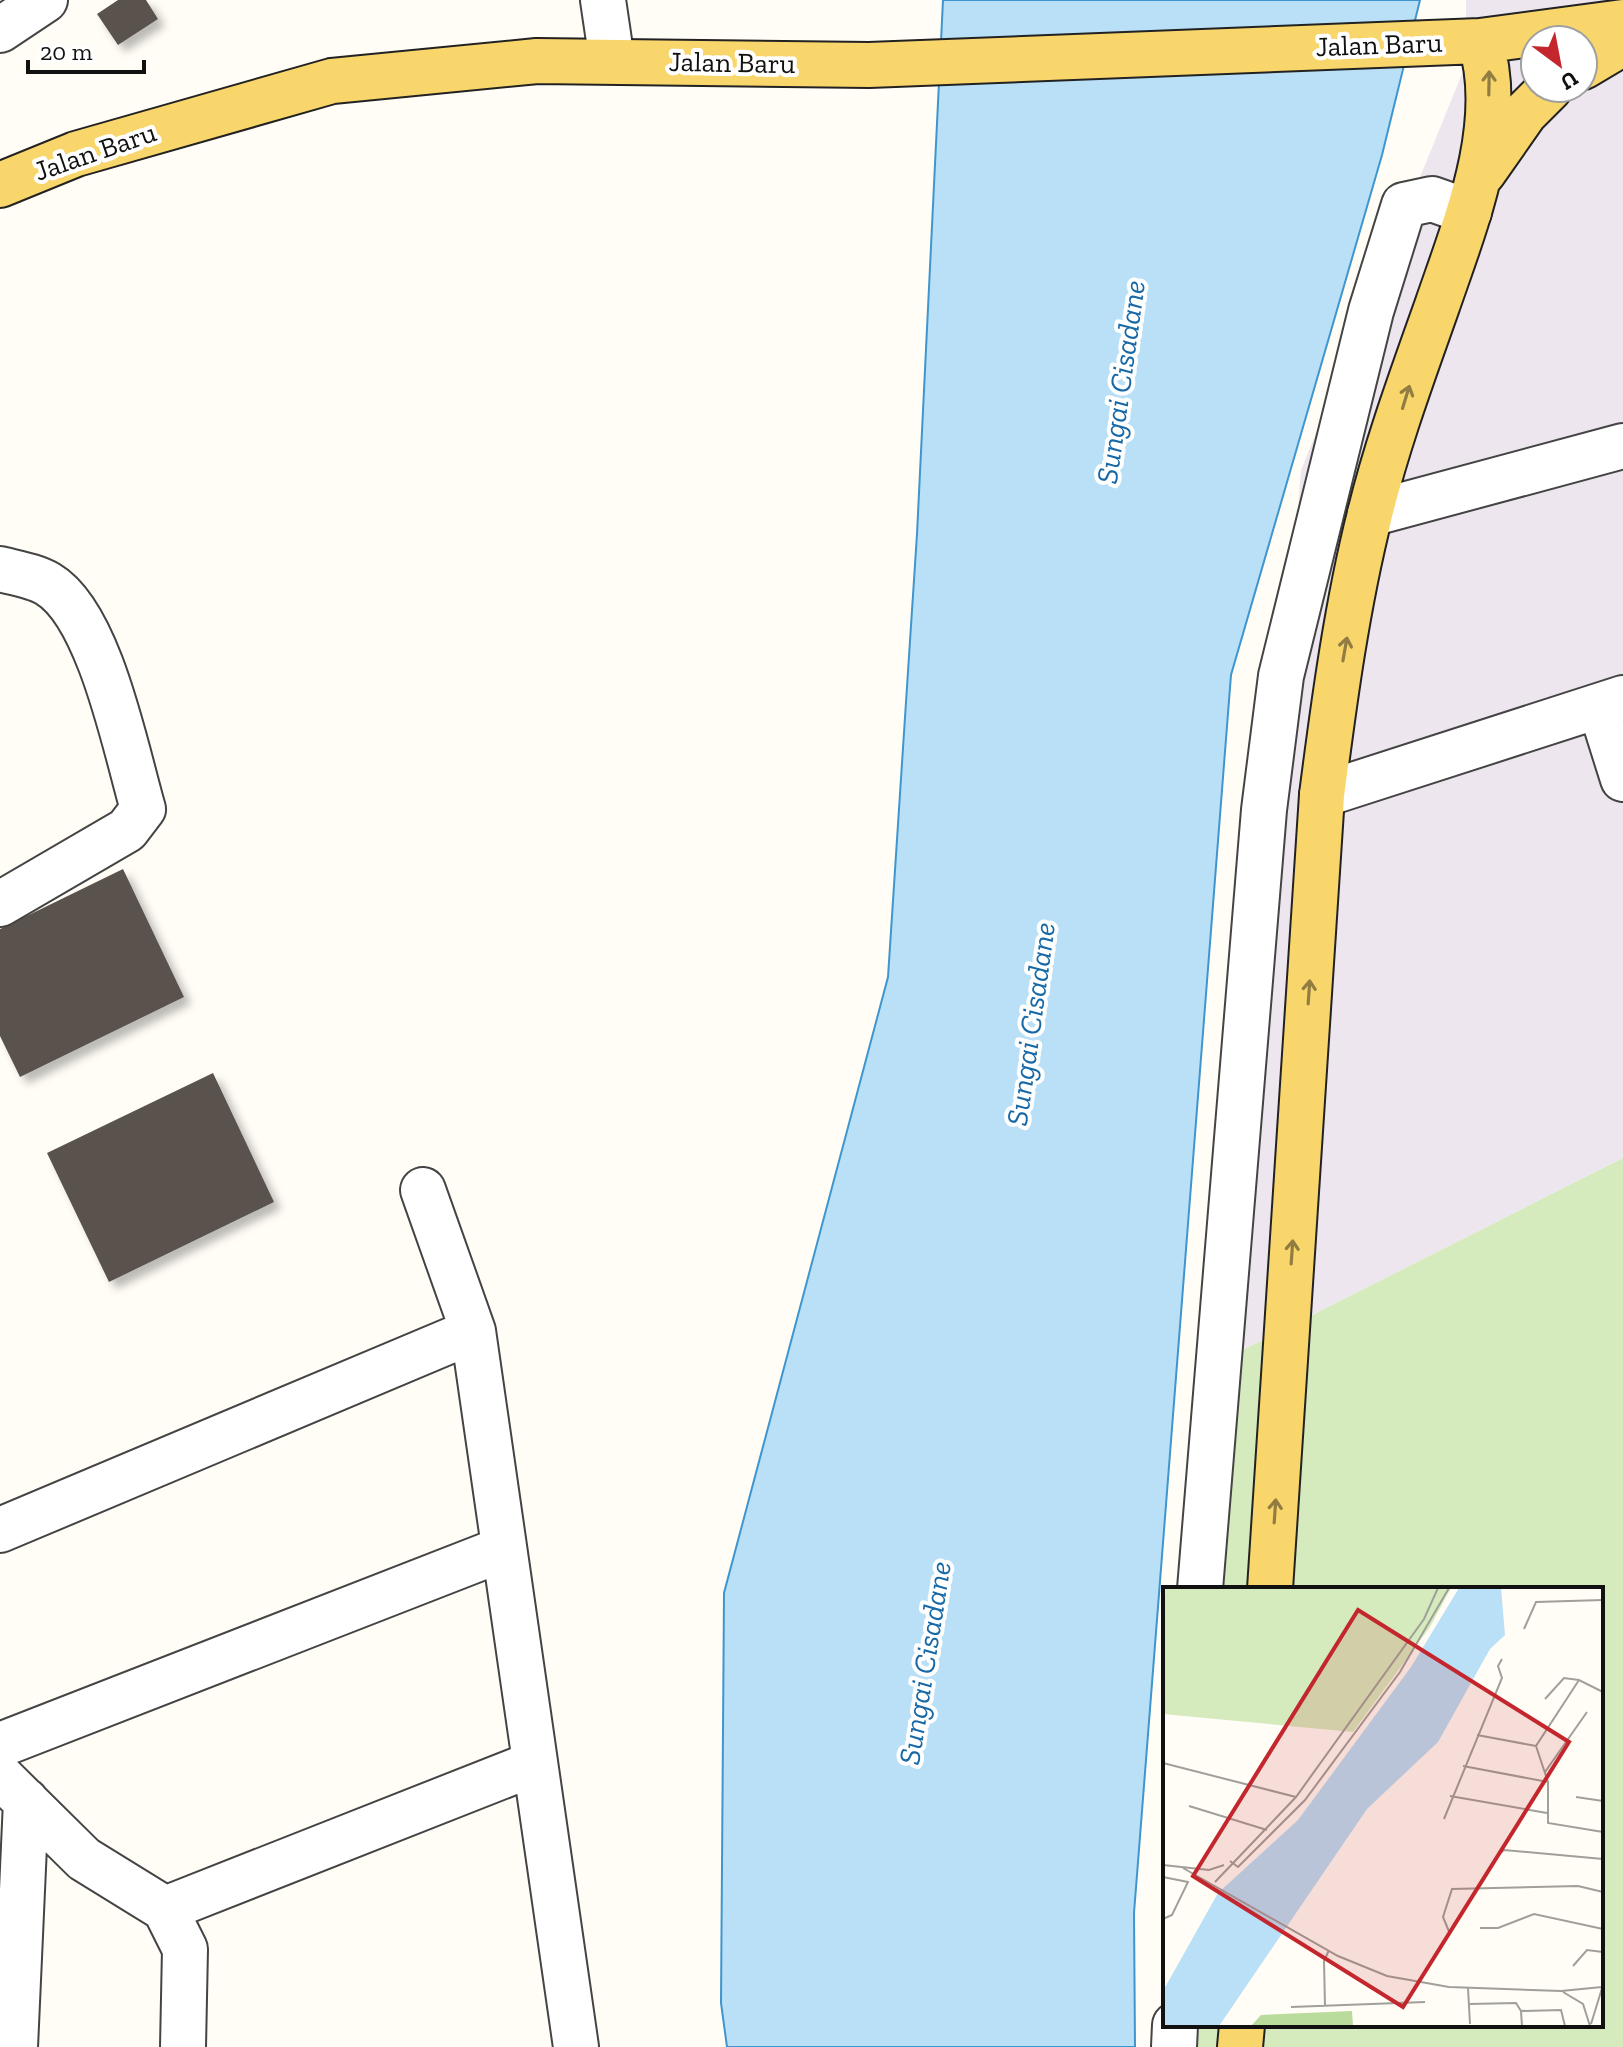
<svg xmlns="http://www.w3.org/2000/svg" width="1623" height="2047" viewBox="0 0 1623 2047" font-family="'Zilla Slab',serif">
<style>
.industrial{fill:#eee6ef;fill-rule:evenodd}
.green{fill:#d5ebbd}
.water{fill:#b9e0f7;stroke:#3f96cf;stroke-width:2}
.building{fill:#5a524d;filter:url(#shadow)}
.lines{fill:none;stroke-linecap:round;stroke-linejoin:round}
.minor-casing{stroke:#444;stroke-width:48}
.major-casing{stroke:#222;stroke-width:48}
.minor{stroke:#fff;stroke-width:44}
.major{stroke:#f9d66b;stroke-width:44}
.oneway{stroke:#917d42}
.labels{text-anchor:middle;stroke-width:8;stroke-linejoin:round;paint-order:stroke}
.street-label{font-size:28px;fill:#111;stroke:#fff}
.water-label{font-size:30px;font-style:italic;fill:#1768a6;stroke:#fff}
.inset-road{fill:none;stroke:#a09f9a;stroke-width:2}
.view{fill:#c4262e;fill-opacity:0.15;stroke:#c4262e;stroke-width:4}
.inset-edge{fill:none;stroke:#111;stroke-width:4}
</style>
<defs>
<filter id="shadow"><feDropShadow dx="7" dy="7" stdDeviation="4" flood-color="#0004"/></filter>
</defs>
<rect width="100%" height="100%" fill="#fffdf5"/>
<path class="industrial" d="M1466 0H1623V1158L1233 1355 1301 470 1466 64ZM1535 40H1583V88H1535Z"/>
<path class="green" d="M1623 1158V2047H1179L1181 2025H1601V1589H1214L1233 1355Z"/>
<path class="water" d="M943 0H1420L1382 155 1231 675 1134 1913 1135 2047H727L721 2003 724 1593 888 977 917 534Z"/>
<path class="building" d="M118 0H146L158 19 118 45 97 14Z
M123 869 184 997 20 1077 0 1036V929Z
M213 1073 274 1202 109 1282 47 1153Z"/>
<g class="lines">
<g class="minor-casing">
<path id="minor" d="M603 0 612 61
M0 30 45 0
M1370 514 1623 446
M0 569C15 573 35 576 48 584 100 615 126 751 143 809L127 830 0 904
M1600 706 1623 779
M1322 795 1623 698
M423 1190 473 1331 576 2047
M0 1530 473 1331
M1200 1589 1264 810 1281 676 1371 311 1404 205 1432 199 1469 212
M0 1745 503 1549
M0 1776 84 1859 165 1909 185 1949 183 2047
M165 1909 533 1764
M15 2047 26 1801
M1174 2047 1175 2025"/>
</g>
<g class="major-casing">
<path id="major" d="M1583 67 1623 43
M1483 173 1525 113 1550 88
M0 185 76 154 332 81 537 61 869 65 1480 41 1623 22
M1270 1589 1322 795C1334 702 1347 605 1370 514 1387 444 1413 374 1437 306 1464 227 1507 124 1480 41
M1240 2047 1242 2025"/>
</g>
<use href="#minor" class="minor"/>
<use href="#major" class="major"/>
</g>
<defs><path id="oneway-shaft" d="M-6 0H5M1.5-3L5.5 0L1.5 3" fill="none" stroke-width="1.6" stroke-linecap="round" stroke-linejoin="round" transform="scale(2)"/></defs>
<g class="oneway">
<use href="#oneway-shaft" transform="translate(1489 83) rotate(-89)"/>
<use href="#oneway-shaft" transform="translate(1406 397) rotate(-73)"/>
<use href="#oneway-shaft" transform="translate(1345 649) rotate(-80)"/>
<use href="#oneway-shaft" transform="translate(1309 992) rotate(-86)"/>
<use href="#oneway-shaft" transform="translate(1292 1252) rotate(-86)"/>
<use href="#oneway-shaft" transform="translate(1275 1511) rotate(-86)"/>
</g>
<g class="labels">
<g class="street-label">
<text transform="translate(1379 44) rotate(-2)" y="10">Jalan Baru</text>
<text transform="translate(732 62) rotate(1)" y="10">Jalan Baru</text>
<text transform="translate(95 151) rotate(-19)" y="10">Jalan Baru</text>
</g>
<g class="water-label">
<text transform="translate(1121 382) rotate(-82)" y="10">Sungai Cisadane</text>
<text transform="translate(1031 1024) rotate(-82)" y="10">Sungai Cisadane</text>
<text transform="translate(925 1663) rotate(-81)" y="10">Sungai Cisadane</text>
</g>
</g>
<g transform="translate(1163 1587)">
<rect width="440" height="440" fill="#fffdf5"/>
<path d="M0 1H288L267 40 190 145 0 127Z" fill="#d5ebbd"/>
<path d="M189 424 190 439H88L98 428Z" fill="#b9dc9c"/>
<path d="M296 1H338L342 48 327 62 275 155 204 222 56 439H0V404L55 306 135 233 248 80Z" fill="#b9e0f7"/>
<path class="inset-road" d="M361 42 373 15 440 13M440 105 416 93 373 159 385 195V236L440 245M382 112 401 91 416 93M314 148 373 159M0 176 133 210M300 179 385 195M382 185 424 125M287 209 384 226M413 210 440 214M26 219 104 243M281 232 339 91 335 79 339 72M335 268 341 263 440 272M67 274 75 280 142 213 237 85 286 1M0 278 46 283 61 278M20 281 175 369 224 389 286 400 398 404 439 400M0 290 25 295 9 328 0 332M52 295 133 210 261 32 275 1M317 341H335L371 327 440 342M287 347 280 330 289 302 415 299 440 305M410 379 424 363 440 365M305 401 307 437M400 405 420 417 427 439M306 417 353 416 358 424M162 419 161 374 166 363M128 420 262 415M428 437 440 398M359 439 358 424 398 423 402 439"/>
<path class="view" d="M195 23 406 155 240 420 30 289Z"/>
<rect width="440" height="440" class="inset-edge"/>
</g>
<g transform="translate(1559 64) rotate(148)"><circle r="38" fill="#ffffff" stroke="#a0a0a0" stroke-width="2"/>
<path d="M0-6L14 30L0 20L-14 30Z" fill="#c4262e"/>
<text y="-12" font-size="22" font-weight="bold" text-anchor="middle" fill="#111111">U</text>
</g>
<path d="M28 60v12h116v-12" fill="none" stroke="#111111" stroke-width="4"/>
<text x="40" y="60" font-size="24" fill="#111111" stroke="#ffffff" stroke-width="6" paint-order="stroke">20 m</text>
</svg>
